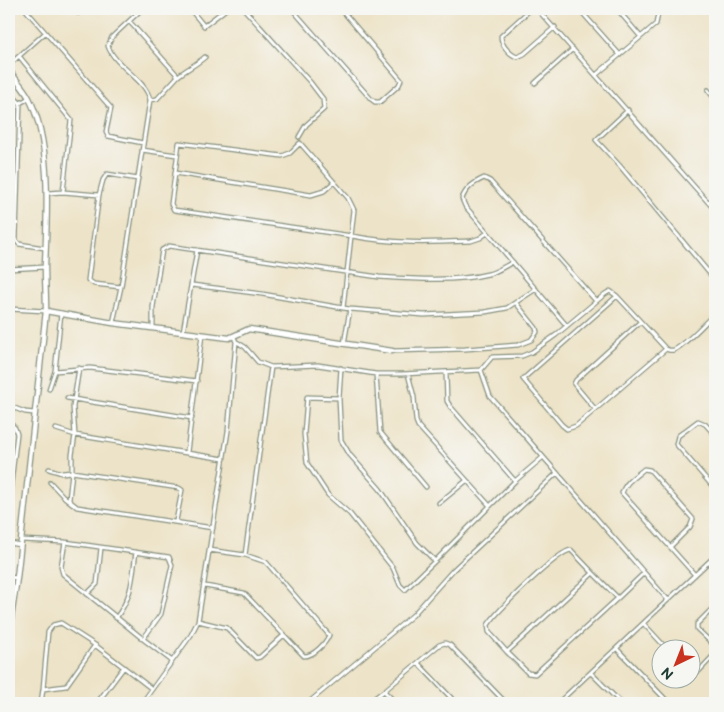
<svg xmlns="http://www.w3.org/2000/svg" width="724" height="712" viewBox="0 0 724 712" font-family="'Balsamiq Sans',sans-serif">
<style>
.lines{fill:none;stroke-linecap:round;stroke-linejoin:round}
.street-casing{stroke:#86907e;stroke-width:5.5}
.secondary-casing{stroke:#86907e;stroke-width:7}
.street{stroke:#fff;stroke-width:3}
.secondary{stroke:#fff;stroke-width:4.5}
</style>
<rect width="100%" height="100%" fill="#f6f6f2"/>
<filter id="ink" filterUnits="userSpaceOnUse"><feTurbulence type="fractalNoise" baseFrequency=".02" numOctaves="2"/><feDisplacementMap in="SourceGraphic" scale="10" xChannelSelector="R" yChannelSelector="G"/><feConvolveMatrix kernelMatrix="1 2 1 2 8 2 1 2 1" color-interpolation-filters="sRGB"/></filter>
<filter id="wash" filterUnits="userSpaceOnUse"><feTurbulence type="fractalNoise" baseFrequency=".0096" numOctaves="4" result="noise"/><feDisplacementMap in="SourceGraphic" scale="20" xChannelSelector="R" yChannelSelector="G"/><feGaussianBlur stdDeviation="1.12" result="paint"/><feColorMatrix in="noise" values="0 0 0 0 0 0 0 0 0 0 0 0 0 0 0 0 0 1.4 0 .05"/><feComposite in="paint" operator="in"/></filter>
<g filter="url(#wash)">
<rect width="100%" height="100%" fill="#ede3c8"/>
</g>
<g filter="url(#ink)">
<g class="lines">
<g class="street-casing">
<path id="street" d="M25 9 111 108 106 132 108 136 143 143
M70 9 78 13 87 9
M190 9 204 26 226 9
M244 9 310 82 323 99 324 109 306 125 299 137
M292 9 371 99 375 102H380L399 85 401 80 341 9
M531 9 501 36C501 45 509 54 517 57L524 54 555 27
M537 9 715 210
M579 9 620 55
M617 9 640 36
M129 21 178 76C187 69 197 64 205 57
M19 56 71 120 63 192
M9 65 45 33
M596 75 656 24 658 14 654 9
M535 83 573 49
M708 90 715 99
M9 92 20 103
M29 98 20 103 16 240 19 244 45 248
M150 100 157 99 178 76
M628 110 596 140 620 166 715 280
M142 150 177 155
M175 173 311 195 324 191 334 182
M47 193 63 192 99 195
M709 202 715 197
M9 269 45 267
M192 285 262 294 343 308
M121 287 94 284 88 280 99 195 103 180 107 174 138 179
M617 296 523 379 562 425 567 429 576 426 666 349
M9 309 46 311
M350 309 424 315 485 312 507 308 536 289
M113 323 121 287 150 100C146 79 115 67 108 46L112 37 142 9
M567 326 465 206 462 199C465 189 475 182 484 178L490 181 596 301
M153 328V307L162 250 169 246 379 277C412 279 456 282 488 274 497 272 505 266 513 262
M183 332 197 250
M237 342 245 347 258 362 271 367 318 365 376 374H402L481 370
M344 344 350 309 343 308 354 210 348 198 300 143 290 153 282 156 179 143 171 204 174 210 352 236C394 244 428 243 471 241L480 238 487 233
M392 351 465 349 518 345 531 340 537 332 536 328 516 303
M341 368 339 398 341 440 350 455 380 489 417 543 435 561 490 506
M481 370 492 357 522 356 532 352 556 335 605 294 610 291 617 296 666 349C669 350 670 351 674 350 685 345 706 322 715 313
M481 370 490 396 668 600
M55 371 90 368 197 381
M446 373 447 401 450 406 515 481 542 458
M376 374 380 432 426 487
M408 374 414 397 416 421 418 426 490 506 515 481
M49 389 55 371 61 313
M67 398 192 418
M339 398 307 397 304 434 307 463 328 495 350 514 393 568 400 585 405 590 435 561
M9 406 25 412 34 413
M595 409 574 384 576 380 640 322
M9 422 15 428 17 434 9 500
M56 429 75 435 224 459
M715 435 705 424 698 421 678 436 676 444 715 489
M187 452 202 335
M49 469 62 473 72 472 179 488 182 490 176 521
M50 482 63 496 77 507 213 528
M69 500 72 472V455L75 435 73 407 79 368
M439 503 466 481
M21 540 65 542 169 557 172 565 161 614 143 639
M65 542 61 567 63 574 143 639 172 661
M9 543 21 545
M671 546 690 527 693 519 650 470 644 469C636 476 625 482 622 493L695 575
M245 555 271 367
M9 577 17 578
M205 586 244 593 304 656C314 656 326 643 329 635L266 562 245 555 209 550
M87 594 97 584 101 548
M618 598 535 674 528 673 507 652 593 573 618 598 644 573
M715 606 697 624V629L715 646
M116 618C133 595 132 579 136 552
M198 621 227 628 256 658 260 657 284 635
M644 624 668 650
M95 645 66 686 43 689 48 632 53 625 61 623 95 645 152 689
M617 649 669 703
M507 652 489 632 488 625C496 612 558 551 571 550L593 573
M418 663 456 703
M692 672 699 671 715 654
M591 673 621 703
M564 698 570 703
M41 703 43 689
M97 703 124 667
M142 703 191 635 198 621 228 431 236 342 234 337
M308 703 413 615 453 570 557 473
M368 703 384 691
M396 703 384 691 439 645 445 643 450 645 506 703
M558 703 715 556
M713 703 715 702"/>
</g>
<g class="secondary-casing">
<path id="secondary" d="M9 70C15 79 24 88 29 98 52 143 47 215 45 265 45 280 46 296 46 311L17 578 9 631
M46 311 113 323 229 338 249 329 392 351"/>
</g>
<use href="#street" class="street"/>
<use href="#secondary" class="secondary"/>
</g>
</g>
<rect width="724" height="712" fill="none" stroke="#f6f6f2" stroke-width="30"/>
<g transform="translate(676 664) rotate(223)"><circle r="24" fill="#f6f6f2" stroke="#a0aca6"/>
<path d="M0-4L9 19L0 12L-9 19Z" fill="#c8321e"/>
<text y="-8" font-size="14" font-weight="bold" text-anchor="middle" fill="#1f3d34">N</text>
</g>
</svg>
